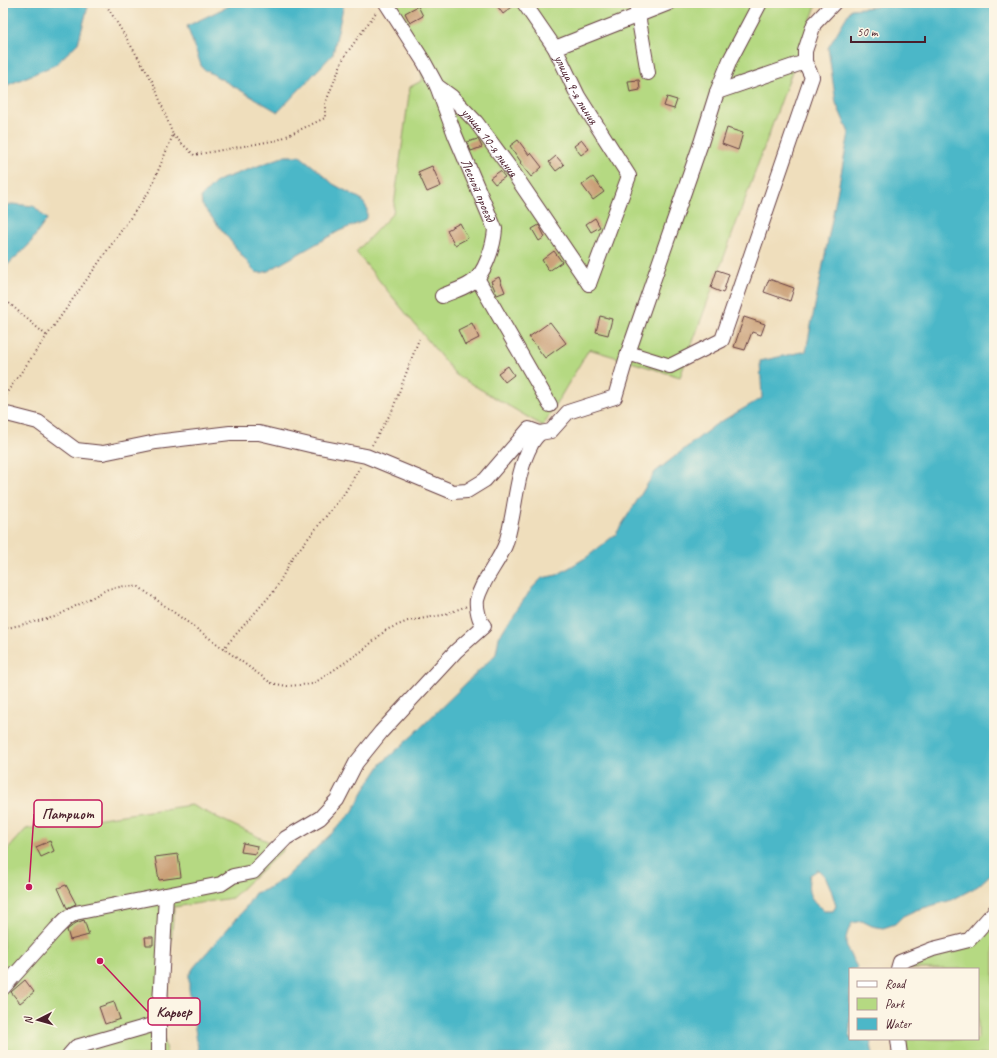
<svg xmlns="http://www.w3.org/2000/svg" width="997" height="1058" viewBox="0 0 997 1058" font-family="Caveat,sans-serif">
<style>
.green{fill:#b5d982;stroke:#807c56}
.water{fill:#4cb7c8;stroke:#4b6b7a;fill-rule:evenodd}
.building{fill:#caa078}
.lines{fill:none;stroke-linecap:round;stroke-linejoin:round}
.minor-casing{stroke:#633c41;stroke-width:16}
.path{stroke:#633c41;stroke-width:2;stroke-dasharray:1 3;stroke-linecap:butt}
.minor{stroke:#fff;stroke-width:14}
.labels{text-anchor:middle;stroke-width:3.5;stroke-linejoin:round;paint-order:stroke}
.street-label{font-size:14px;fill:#4a1f2b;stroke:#fcf5e5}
.leader{fill:none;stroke:#c2185b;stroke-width:1.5}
.callout-dot{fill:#c2185b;stroke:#fcf5e5;stroke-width:1.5}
.callout{fill:#fcf5e5;stroke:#c2185b;stroke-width:1.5}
.callout-label{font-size:15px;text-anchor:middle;font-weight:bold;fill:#4a1f2b}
</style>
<rect width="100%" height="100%" fill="#fcf5e5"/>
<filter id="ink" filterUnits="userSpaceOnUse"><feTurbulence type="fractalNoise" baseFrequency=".025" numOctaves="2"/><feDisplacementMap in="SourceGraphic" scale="8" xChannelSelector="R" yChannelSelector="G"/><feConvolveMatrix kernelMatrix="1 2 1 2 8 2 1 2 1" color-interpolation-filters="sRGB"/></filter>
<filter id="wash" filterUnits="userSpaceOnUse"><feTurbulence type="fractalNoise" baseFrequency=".012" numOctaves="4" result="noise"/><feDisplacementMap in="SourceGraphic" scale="16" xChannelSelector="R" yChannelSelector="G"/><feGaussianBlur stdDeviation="0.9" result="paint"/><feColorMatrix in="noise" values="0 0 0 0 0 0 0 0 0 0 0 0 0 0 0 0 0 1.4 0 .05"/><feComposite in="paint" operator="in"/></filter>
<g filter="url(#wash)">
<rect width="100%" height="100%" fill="#efdebc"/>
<path class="green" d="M391 3H817L680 377 589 349 543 426 456 375 356 252 393 213 410 87 423 80 413 35Z
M191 805 284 849 232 898 174 907 163 1037 167 1055H3V855L26 829Z
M994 920V1055H908L905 1039H978V969H907L921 958Z"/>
<path class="water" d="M3 3H89L78 43 55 65 3 87Z
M235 3H344L333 54 278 112 202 68 187 26Z
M884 3H994V871L978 886 952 900 916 910 903 916 895 924 883 928 872 926 862 921 852 923C840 944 848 950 858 969H850V1039H870L873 1055H199L189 989V975L194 967 244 910 255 893 265 890 283 879 330 835 353 811 364 790 382 763 412 736 496 654 499 637 512 616 533 587 542 578 557 575 587 557 616 534 655 472 715 425 762 398 760 361 806 351 849 133 836 103 828 48 851 9 875 7ZM818 870C829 877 832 894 836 906L833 911H824C810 898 806 894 810 875Z
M285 156H300L319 171 333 184 361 199 367 208V218L359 223 339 231 268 271 261 273 255 272 202 205 201 197 217 181Z
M12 204 34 206 47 219 28 246 3 269V206Z"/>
<g id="blocks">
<path class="building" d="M495 3H516V4L503 14Z
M418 6 423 16 410 23 405 13Z
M639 80 640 90 630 92 628 81Z
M667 97 677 100 674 109 664 106Z
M727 128 743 133 738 150 722 144Z
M478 139 482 147 471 151 467 142Z
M518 140 529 155 531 153 542 167 531 177 520 163 521 162 510 146Z
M582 140 589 149 581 155 574 146Z
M556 156 564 165 556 171 549 162Z
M432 166 441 186 427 192 418 172Z
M500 171 505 177 495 184 490 178Z
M593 177 604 192 593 200 582 185Z
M595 218 600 227 591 232 586 224Z
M460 223 468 238 455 245 447 230Z
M539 225 545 237 539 241 532 229Z
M554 251 562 262 549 271 542 260Z
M717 270 729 274 723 293 711 288Z
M499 277 505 292 497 295 491 281Z
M769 279 794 288 790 301 764 292Z
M600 316 612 319 608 335 596 332Z
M744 317 765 324 761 335 752 332 745 350 734 347Z
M550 322 566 343 545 358 529 337Z
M472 323 479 338 465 345 458 330Z
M508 366 514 375 505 382 498 373Z
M50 841 54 851 41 857 36 847Z
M243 843 257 846 256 854 241 852Z
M178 854 181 877 159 880 155 857Z
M66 885 76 904 67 908 58 888Z
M84 920 89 935 70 940 67 930 76 923Z
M145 937H153V945H146Z
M25 980 34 992 20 1003 11 992Z
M114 1002 120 1019 105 1024 99 1007Z"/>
</g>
</g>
<g filter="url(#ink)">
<use href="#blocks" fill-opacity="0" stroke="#633c41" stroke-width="1"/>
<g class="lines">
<g class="minor-casing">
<g id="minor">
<path id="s1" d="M386 3 424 62 437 86 452 97 476 122 510 168 589 284"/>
<path id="s2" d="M524 3 555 48 578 96 629 176 589 284"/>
<path d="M636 3 648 73"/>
<path d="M555 48 669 3"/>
<path id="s3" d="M437 86 455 135 495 229C494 245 485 275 471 283 462 289 451 292 442 296"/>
<path d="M717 92 805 62"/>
<path d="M477 278 550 405"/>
<path d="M628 353 701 143 717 92 730 60 760 3"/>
<path d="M3 413 38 422 76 450 103 453 156 442 230 433H259L314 446 366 456 453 492 467 491 485 480 529 429 540 433 551 431 568 412 615 397 628 353 670 366 722 340 812 77 805 62V51L814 24 834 3"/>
<path d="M898 969 900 962 933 949 969 940 994 912"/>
<path d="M3 988 56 929 66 919 75 913 221 884 233 876 253 872 286 838 320 818 337 800 356 763 381 732 456 651 484 626C479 621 476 607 477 600 482 579 499 563 506 543 516 510 515 475 531 445 533 440 537 436 540 433"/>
<path d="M898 1039 900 1055"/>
<path d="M69 1055 76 1047 159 1023 166 895"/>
<path d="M159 1055V1023"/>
</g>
</g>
<path class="path" d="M173 135 194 155 278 140 325 118V104L344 57 377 11
M3 298 47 336
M3 398 150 190 173 135 153 82 105 3
M372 445 392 411 419 339
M3 629 55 617 108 589 125 586 139 587 271 683 287 686 313 684 362 651 386 630 408 621 443 615 467 606
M223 649 275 590 293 557 344 494 360 467"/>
<use href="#minor" class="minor"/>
</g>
</g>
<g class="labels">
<g class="street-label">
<text dy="5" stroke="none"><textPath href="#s2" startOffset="101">улица 9-я линия</textPath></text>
<text dy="5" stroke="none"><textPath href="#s1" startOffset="175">улица 10-я линия</textPath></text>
<text dy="5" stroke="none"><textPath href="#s3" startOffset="112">Лесной проезд</textPath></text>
</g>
</g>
<path class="leader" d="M29 887L34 814M100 961L148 1012"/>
<g class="callout-dot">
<circle cx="29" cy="887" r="4"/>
<circle cx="100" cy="961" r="4"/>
</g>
<g class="callout">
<rect x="34" y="800" width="68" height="27" rx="4"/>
<rect x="148" y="998" width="52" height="27" rx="4"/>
</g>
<g class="callout-label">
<text x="68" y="819">Патриот</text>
<text x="174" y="1017">Карьер</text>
</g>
<rect width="997" height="1058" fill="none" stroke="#fcf5e5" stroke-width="16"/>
<rect x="849" y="968" width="130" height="72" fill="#fcf5e5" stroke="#b59f9b"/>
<rect x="857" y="981" width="20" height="6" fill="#ffffff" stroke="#b59f9b"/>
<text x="885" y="988" font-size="12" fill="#4a1f2b">Road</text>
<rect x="857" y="998" width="20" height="12" fill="#b5d982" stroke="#b59f9b"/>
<text x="885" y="1008" font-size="12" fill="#4a1f2b">Park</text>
<rect x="857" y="1018" width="20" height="12" fill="#4cb7c8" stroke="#b59f9b"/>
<text x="885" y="1028" font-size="12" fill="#4a1f2b">Water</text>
<g transform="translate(38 1020) rotate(264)" stroke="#fcf5e5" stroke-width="3" paint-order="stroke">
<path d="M0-3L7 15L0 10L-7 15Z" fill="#4a1f2b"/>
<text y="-6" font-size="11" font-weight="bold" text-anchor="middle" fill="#4a1f2b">N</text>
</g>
<path d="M851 36v6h74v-6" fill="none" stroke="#4a1f2b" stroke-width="2"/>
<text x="857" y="36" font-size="12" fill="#4a1f2b" stroke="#fcf5e5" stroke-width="3" paint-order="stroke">50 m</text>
</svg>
